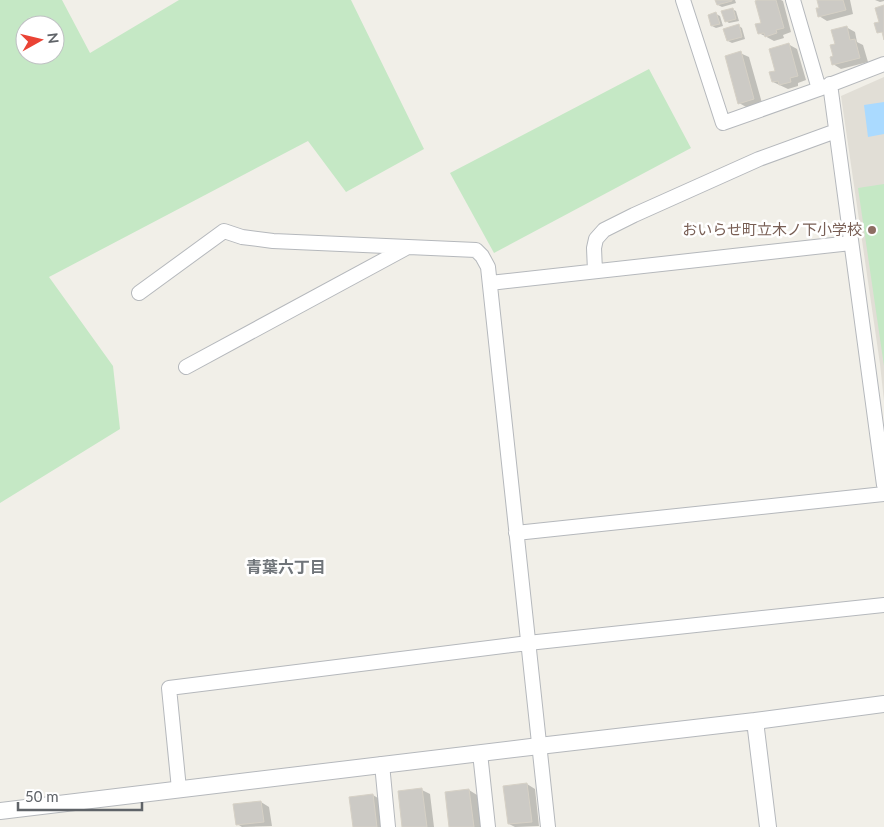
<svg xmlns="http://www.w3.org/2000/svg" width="884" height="827" viewBox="0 0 884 827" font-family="Lato,'Noto Sans JP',sans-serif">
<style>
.education{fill:#e1ded6}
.green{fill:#c5e8c5;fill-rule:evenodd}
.water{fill:#aadaff}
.shadow{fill:#0003}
.building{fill:#cccac5;stroke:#d6d1c6}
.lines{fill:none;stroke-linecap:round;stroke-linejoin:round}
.minor-casing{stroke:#b5b8bc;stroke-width:16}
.tertiary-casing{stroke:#b5b8bc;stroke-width:18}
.minor{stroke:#fff;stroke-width:14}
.tertiary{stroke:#fff;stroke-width:16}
.education-dot{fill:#8d6e63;stroke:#fff;stroke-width:2}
.labels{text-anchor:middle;stroke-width:5;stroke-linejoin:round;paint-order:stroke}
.education-label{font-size:15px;fill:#785e54;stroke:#fff;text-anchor:end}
.neighbourhood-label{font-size:16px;font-weight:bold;fill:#70757a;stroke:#fff}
</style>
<rect width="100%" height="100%" fill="#f1efe8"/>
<path class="education" d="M884 77V401L880 364 841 96Z"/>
<path class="green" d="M0 0H62L90 53 179 0H351L424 149 346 192 308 141 49 277 113 366 120 429 0 503ZM25 25H55V55H25Z
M649 69 691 148 494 253 450 173Z
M884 184V366L858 188Z"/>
<path class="water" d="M884 102V134L868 137 864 105Z"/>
<path class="shadow" d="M717 0H735L736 3 722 7 718 5Z
M761 0H781L783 1 791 32 783 35 784 38 774 41 759 33 762 24Z
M818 0H850L853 14 827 21 819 16 821 9Z
M875 0H884V1L880 2Z
M732 9 736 11 739 21 729 23 726 21Z
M716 14 720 16 723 26 716 28 712 26Z
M739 26 742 28 745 39 732 43 728 41Z
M846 27 855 32 857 42 863 45 868 62 841 69 833 64 836 45Z
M788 44 797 49 806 80 798 83V86L788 89 773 82Z
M740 53 749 57 762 103 748 108 739 103Z
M527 784 535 789 539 826 515 827 509 824Z
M422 790 430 794 434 827H404L400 792Z
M469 790 477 795 481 827H450Z
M373 795 381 800 385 827H354Z
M261 802 269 807 272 826 242 827 237 824 235 805Z"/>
<path class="building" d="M715 0H732V1L717 5Z
M757 0H776L784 28 776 30 777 33 765 37 764 33 758 34 755 24 761 23 755 1Z
M817 0H843L846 10 818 17 816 8H819Z
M884 5V40L882 32 877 33 874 23 879 22 875 8Z
M733 8 736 19 725 22 721 11Z
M716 12 720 24 711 26 708 15Z
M739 24 742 37 727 41 723 29Z
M847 26 850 40 855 39 860 58 832 65 830 57 833 56 830 45 835 44 831 30Z
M789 43 798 76 790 78 791 82 779 85 778 81 772 82 769 72 775 71 769 49Z
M741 51 754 99 738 104 725 56Z
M527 783 532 822 508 824 503 786Z
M422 788 427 827H402L398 791Z
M469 789 474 827H449L445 792Z
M373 794 377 827H353L349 797Z
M261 801 264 822 236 825 233 804Z"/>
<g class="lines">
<g class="minor-casing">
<path id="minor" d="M683 0 723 123 819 89 884 64
M793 0 819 89
M830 84 884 485
M595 271 594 248 596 239 604 230 634 215 759 159 836 131
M490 283 851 243
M139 293 224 231 242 237 273 241 476 250 482 256 488 267 548 827
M186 367 406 248
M516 533 884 494
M480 753 488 827
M382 764 388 827
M179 789 169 688 528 643 884 605"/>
</g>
<g class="tertiary-casing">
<path id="tertiary" d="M755 721 768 827
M0 811 539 746 755 721 884 704"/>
</g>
<use href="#minor" class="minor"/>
<use href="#tertiary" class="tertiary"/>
</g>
<circle class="education-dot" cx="872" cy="230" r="5"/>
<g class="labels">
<g class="education-label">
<text x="862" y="235">おいらせ町立木ノ下小学校</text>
</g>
<g class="neighbourhood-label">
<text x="286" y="573">青葉六丁目</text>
</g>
</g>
<g transform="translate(40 40) rotate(82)"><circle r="24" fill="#ffffff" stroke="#bfc1c3"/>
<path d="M0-4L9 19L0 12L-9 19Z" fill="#ea4335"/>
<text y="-8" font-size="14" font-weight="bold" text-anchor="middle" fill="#5f6368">N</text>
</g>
<path d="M18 802v8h124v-8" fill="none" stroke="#5f6368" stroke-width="2.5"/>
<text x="25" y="802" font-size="15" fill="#5f6368" stroke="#ffffff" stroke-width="4" paint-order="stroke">50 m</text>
</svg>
